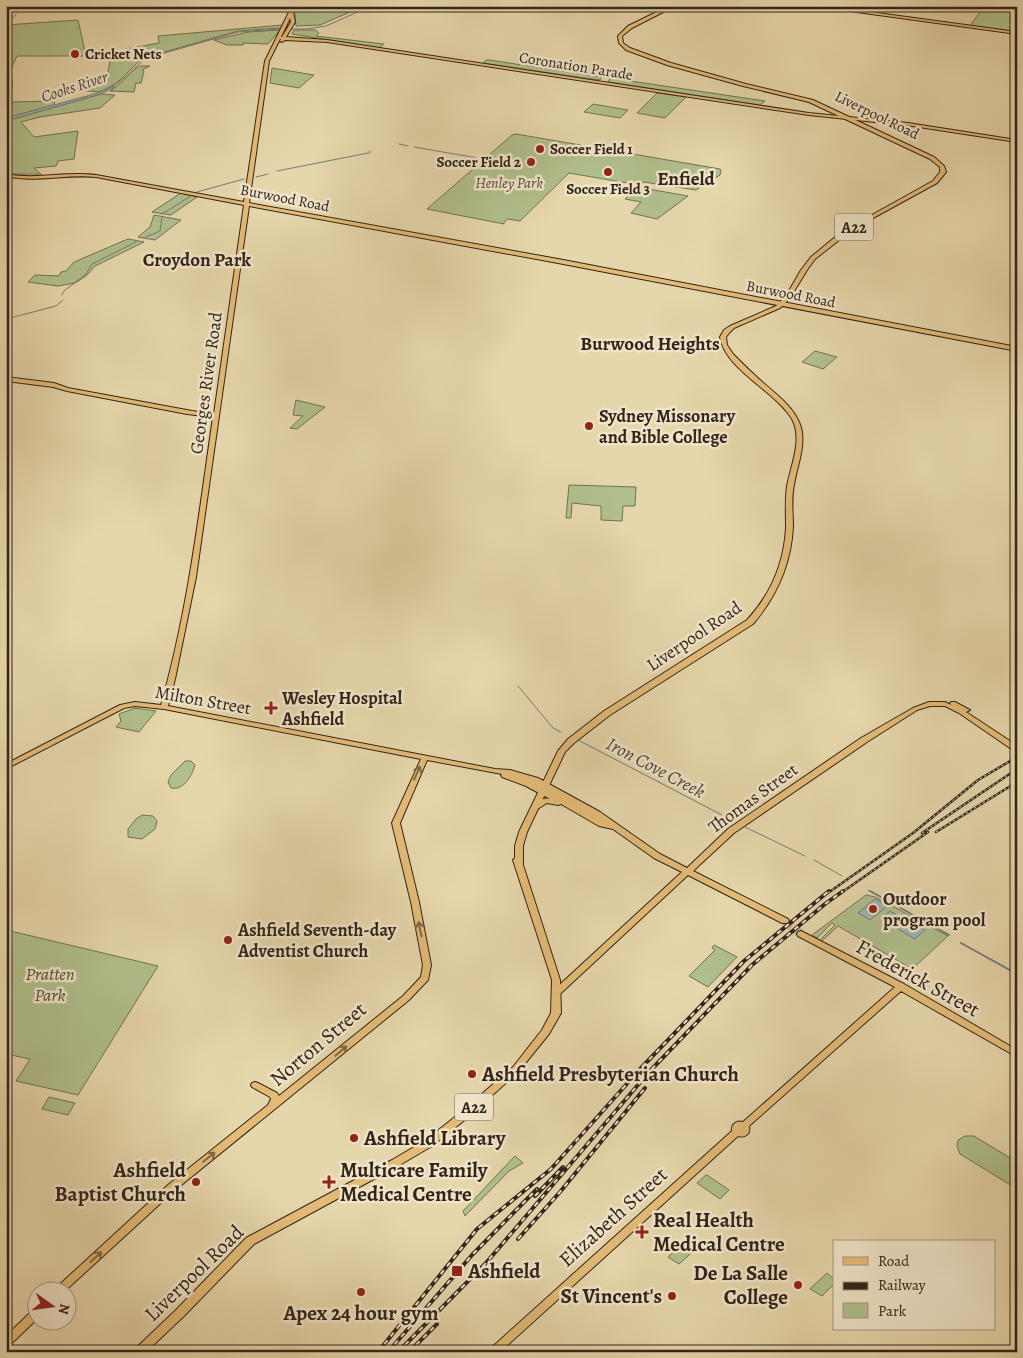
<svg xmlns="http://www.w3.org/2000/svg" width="1023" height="1358" viewBox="0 0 1023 1358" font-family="Alegreya,serif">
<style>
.green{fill:#b0bf8c;stroke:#727253}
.water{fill:#9db6b6;stroke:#737c78}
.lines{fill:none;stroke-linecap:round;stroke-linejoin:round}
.stream-far1{stroke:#737c78;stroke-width:1}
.stream{stroke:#737c78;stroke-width:2}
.canal{stroke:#9db6b6;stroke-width:3}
.major-tunnel{stroke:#c2b28e;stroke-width:9;stroke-dasharray:9 4.5;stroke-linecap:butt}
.major-casing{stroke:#33241a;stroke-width:2}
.highway-casing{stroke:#33241a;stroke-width:2}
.major{fill:#e3bb76;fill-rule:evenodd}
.highway{fill:#e3bb76;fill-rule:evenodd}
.rail-far1-casing{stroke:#33241a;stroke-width:2.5}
.rail-casing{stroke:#33241a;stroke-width:4}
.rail-far1{stroke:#efe4c8;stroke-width:1;stroke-dasharray:2.5;stroke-linecap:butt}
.rail{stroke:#efe4c8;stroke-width:2;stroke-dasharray:5;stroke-linecap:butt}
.oneway{stroke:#826843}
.poi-dot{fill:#8f2418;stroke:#efe4c8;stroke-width:2}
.labels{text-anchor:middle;stroke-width:5;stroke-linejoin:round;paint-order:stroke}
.far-poi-label{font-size:15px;font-weight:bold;fill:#33241a;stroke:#efe4c8;text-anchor:start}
.far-street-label{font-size:15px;fill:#33241a;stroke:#efe4c8}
.far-park-label{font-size:15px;font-style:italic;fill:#524b36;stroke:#efe4c8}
.far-water-label{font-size:16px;font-style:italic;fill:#4e4841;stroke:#efe4c8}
.shield{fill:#efe4c8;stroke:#6b5e4e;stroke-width:1}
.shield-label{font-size:16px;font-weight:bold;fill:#33241a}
.street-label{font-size:18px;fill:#33241a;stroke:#efe4c8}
.poi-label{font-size:18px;font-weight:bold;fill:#33241a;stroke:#efe4c8;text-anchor:start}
.park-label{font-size:18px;font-style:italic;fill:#524b36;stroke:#efe4c8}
.far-district-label{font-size:19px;font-weight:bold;fill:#33241a;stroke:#efe4c8}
.water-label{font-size:19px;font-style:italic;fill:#4e4841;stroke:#efe4c8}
.near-street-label{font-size:21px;fill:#33241a;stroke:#efe4c8}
.near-poi-label{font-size:21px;font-weight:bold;fill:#33241a;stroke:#efe4c8;text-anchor:start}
</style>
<rect width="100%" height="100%" fill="#e6d6ab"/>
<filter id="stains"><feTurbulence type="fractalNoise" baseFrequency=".004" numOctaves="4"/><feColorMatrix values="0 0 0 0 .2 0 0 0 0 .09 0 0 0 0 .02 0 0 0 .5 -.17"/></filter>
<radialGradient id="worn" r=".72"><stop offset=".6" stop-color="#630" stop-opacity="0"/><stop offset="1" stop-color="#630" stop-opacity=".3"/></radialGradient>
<path class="green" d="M294 6H364L320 25 296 26Z
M984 6H1017V32L970 26Z
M78 20 86 56H17L11 69H7L6 25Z
M283 25 281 28 238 31 154 55 138 62 118 82 104 90 99 92 77 90 81 81 107 77 111 56 127 55 126 49 159 43 158 36Z
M280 30 268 44 243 43V45H227L214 40 248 32Z
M294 30H315L319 33 316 36 384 44 379 48 292 34Z
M486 60H489L602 77 600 80 584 78 483 63Z
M140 66H150L142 70 144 71 141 83H136L134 92 110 91C121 85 131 70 140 66Z
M272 68 314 75 299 88 270 83Z
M610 78 765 101 760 105 608 82Z
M657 93 686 97 665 118 637 113Z
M101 94 115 95 100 108 40 117 21 122 34 137 78 131 74 159 58 161 56 166 34 168 41 174H6V121Z
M6 95H12V102L54 101 55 105 6 118Z
M593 104 628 110 620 118 584 112Z
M516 134 720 169 721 170 720 175 696 190 637 181 633 184 569 173 520 221 508 219 504 222V224L427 209 512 135Z
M637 187 688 196 657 219 631 213 641 202 625 199Z
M181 193 197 197 171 215 152 212Z
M154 215 181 220 155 240 138 237 150 227Z
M128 239 144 242 95 266 86 276 75 283 58 286 28 282 35 275 59 276 61 272 66 271 74 262Z
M815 351 837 357 823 369 802 362Z
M296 400 325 407 297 429 290 428 303 416 293 415Z
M569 485 636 487 635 506H623L622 521 601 520V506L572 503 571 518H566Z
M135 708 156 711 139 732 116 727 121 721 119 714Z
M185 761H191L195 765C192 775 184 791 171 788L168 782 171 775Z
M142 815 153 816 157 821 155 829 142 839 128 837V829L136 819Z
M866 895 875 897 948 936 912 969 838 926 822 941 820 940 835 925 832 923 817 938 812 935Z
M6 930 158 966 78 1095 16 1081 30 1059 6 1054Z
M714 945 737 957 708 987 689 976 715 950 712 948Z
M49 1097 75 1103 68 1115 42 1109Z
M965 1136H974L1017 1162V1189L960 1154 957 1146 958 1140Z
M515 1156 523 1163 509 1171 465 1216 463 1211Z
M706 1175H707L729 1190 720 1199 697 1183Z
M688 1239 699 1246 679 1264 668 1257Z
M827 1273 834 1279V1284L822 1296 810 1289Z"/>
<path class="water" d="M113 86 115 87 101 94 6 121V118L98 93Z
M875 899 887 906 870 920 858 913Z
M890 911 925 930 915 939 881 919Z"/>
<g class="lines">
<path class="stream-far1" d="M16 12 18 6
M9 23 16 14
M6 27 7 25
M284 29H307L326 26 371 6
M6 68 7 74 13 82 11 92
M112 87C126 79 133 67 147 58L238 32 280 29
M6 101 11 95
M399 144 408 146
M414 147 478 158
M277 171 368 153
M256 177 268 174
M197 192 244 179
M162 214 191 196
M146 237 160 231 162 217
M62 295 64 291 86 274 92 264 136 242
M6 319 56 306 63 300
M518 686 553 728 561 732
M578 740 722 815
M745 827 805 856
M814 860 842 876
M868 890 873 893"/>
<path class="stream" d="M870 891 949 935
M961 943 1017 974"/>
<path class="canal" d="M368 153 370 152"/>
<path class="major-tunnel" d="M785 921 801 934"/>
<g class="major-casing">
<path id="major" d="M288 6H292L295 22 286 37 327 40 809 113 908 123 1017 140V142L912 126 809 115 327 42 285 40 282 42 280 41 281 39H280L269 61 249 203 558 259 1017 347V351L558 263 249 206 196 577 175 679 168 706 495 769 510 770 538 778 600 812 660 854 687 868 728 829 861 738 913 708 929 702H945L951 705 950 703 951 702H955L968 709 970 710 966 712 1013 743 1017 742V747L1013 748H1010L959 713 945 706H930L917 710 867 742 734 833 693 871 788 919 789 921 788 923H782L688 875 560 994H554L553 992 554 990 682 872 654 858 613 829 599 826 561 804 558 805 547 803 539 808H533L532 806C537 801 544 797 550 799L526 786 502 777 501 775 502 774 427 760 400 823 419 902 431 965 428 980 409 1000 174 1191 66 1290H55L57 1287 168 1185 268 1105 271 1099 270 1097 252 1087 251 1085 252 1083 255 1082 258 1083 277 1093 279 1096 403 996 421 977 423 965 411 902 392 823 421 759 164 709 135 706 124 708 6 769V764L120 705 135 702 161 705C188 611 199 513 213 417L187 414 67 391 53 387 6 381V377L54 383 68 388 192 411 214 414 244 205 96 177C66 174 36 183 6 176V174C36 180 66 171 96 175L244 202 265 61 289 12ZM290 18 291 22 282 37H281ZM513 775 532 782 601 820 532 782Z
M813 6H826L1017 32V34Z
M801 931 904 984 1017 1050V1057L901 991 749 1126C751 1134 745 1138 738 1136L500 1352H488L490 1349 732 1131C731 1124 737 1120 743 1122L895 987 798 936 797 934 798 932Z
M38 1307V1318L11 1344 13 1347 12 1352H6V1336L35 1308Z"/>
</g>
<g class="highway-casing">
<path id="highway" d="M669 6H675L632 28 622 36 623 43 630 48 671 63 746 84 813 100 934 157 944 166 946 172 937 183 873 218 843 237 815 259 807 270 790 298 780 308 734 328 729 333 726 337 727 345 733 354C742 363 751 372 760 380 773 392 792 405 799 422 808 442 797 465 794 485 791 499 793 513 793 527 791 564 777 596 753 624L610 715 574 743 565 752 527 832 523 846V865L560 980 561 1013 549 1034 519 1071 466 1119 432 1146 398 1166 254 1244 184 1316 146 1352H134L135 1349 176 1310 246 1238 392 1160 426 1140 460 1113 513 1067 542 1030 551 1013 552 980 513 860 515 858V846L519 832 558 751 568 739 604 711 747 620C771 594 784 563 786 528 786 514 785 500 787 486 791 465 803 439 792 419 775 391 725 369 720 337L724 330 730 326 776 306 786 296 801 270 811 257 839 234 870 216 933 181 940 172V167L930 159 809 102 743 86 667 65 626 50 619 43 618 36 628 26Z"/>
</g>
<use href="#major" class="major"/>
<use href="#highway" class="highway"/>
<g class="rail-far1-casing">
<path id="rail-far1" d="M936 832 1017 782
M922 833 1017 769
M828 893 913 833 978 780 1017 757
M841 893 928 832"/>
</g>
<g class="rail-casing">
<path id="rail" d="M535 1196 563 1167
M518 1239 560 1192 645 1088
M378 1352 477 1229 551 1169 641 1068 744 961 829 891
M388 1352 472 1255 537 1189
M398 1352 486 1263 649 1072 752 965 825 904 843 891
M409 1352 437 1324"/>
</g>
<use href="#rail-far1" class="rail-far1"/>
<use href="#rail" class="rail"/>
</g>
<defs><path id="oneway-shaft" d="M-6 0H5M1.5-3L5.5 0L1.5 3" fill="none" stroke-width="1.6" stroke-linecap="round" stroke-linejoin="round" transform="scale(1.25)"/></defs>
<g class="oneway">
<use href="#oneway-shaft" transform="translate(417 773) rotate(-66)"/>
<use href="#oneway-shaft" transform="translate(420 929) rotate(-101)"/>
<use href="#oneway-shaft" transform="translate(341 1051) rotate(-40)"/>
<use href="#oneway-shaft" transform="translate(209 1157) rotate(-39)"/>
<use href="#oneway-shaft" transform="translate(96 1257) rotate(-43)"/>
</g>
<g class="poi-dot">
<circle cx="75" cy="54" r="5"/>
<circle cx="540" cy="149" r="5"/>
<circle cx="531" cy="162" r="5"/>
<circle cx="608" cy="172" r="5"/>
<circle cx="589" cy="426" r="5"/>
<path d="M268.5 700.5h5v5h5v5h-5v5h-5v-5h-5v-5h5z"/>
<circle cx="873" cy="909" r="5"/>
<circle cx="228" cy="940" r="5"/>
<circle cx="472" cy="1074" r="5"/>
<circle cx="354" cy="1138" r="5"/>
<circle cx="196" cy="1182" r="5"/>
<path d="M326.5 1174.5h5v5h5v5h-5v5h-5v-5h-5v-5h5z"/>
<path d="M639.5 1224.5h5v5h5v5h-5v5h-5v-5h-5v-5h5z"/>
<rect x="451" y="1265" width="12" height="12" rx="2.5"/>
<circle cx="798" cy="1285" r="5"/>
<circle cx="361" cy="1292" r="5"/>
<circle cx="672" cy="1296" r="5"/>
</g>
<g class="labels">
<g class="far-poi-label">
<text x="85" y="59">Cricket Nets</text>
<text x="550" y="154">Soccer Field 1</text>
<text x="521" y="167" text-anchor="end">Soccer Field 2</text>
<text x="608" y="194" text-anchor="middle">Soccer Field 3</text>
</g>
<g class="far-street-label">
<text transform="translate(576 66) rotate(9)" y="5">Coronation Parade</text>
<text transform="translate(877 115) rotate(26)" y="5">Liverpool Road</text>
<text transform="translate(285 198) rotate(11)" y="5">Burwood Road</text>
<text transform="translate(791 294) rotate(11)" y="5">Burwood Road</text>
</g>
<g class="far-park-label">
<text x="509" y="188">Henley Park</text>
</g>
<g class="far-water-label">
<text transform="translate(74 86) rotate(-18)" y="6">Cooks River</text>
</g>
<g class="shield">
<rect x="835" y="213.5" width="38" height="27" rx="4"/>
<rect x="455" y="1093.5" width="38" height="27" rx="4"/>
</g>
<g class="shield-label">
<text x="854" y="233">A22</text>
<text x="474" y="1113">A22</text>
</g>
<g class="street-label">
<text transform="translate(206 383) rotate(-82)" y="6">Georges River Road</text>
<text transform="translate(694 636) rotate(-34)" y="6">Liverpool Road</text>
<text transform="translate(203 700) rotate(10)" y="6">Milton Street</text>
<text transform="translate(753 798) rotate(-36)" y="6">Thomas Street</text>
</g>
<g class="poi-label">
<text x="599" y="422">Sydney Missonary<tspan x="599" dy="21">and Bible College</tspan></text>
<text x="282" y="704">Wesley Hospital<tspan x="282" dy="21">Ashfield</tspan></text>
<text x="883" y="905">Outdoor<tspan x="883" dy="21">program pool</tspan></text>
<text x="238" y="936">Ashfield Seventh-day<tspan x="238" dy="21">Adventist Church</tspan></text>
</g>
<g class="park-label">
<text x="50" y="980">Pratten<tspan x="50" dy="21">Park</tspan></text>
</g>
<g class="far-district-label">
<text x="686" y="185">Enfield</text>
<text x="197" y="266">Croydon Park</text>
<text x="650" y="350">Burwood Heights</text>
</g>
<g class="water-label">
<text transform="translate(656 767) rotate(28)" y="7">Iron Cove Creek</text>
</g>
<g class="near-street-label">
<text transform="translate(918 978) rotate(29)" y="7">Frederick Street</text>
<text transform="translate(318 1044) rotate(-40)" y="7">Norton Street</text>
<text transform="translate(613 1217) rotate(-42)" y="7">Elizabeth Street</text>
<text transform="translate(194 1273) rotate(-44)" y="7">Liverpool Road</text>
</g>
<g class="near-poi-label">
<text x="482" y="1081">Ashfield Presbyterian Church</text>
<text x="364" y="1145">Ashfield Library</text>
<text x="186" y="1177" text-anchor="end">Ashfield<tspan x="186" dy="24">Baptist Church</tspan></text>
<text x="340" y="1177">Multicare Family<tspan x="340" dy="24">Medical Centre</tspan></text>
<text x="653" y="1227">Real Health<tspan x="653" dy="24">Medical Centre</tspan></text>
<text x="468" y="1278">Ashfield</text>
<text x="788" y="1280" text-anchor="end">De La Salle<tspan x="788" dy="24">College</tspan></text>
<text x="662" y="1303" text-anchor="end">St Vincent's</text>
<text x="361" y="1320" text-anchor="middle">Apex 24 hour gym</text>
</g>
</g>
<rect width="1023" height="1358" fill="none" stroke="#e6d6ab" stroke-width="25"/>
<rect x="8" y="8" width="1008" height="1343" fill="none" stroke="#33241a" stroke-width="2.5"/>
<rect x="12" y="12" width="998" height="1333" fill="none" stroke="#33241a"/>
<rect x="833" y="1240" width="162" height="90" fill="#efe4c8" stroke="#a49782"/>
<rect x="843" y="1257" width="25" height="8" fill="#e3bb76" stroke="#a49782"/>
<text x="878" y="1266" font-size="15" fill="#33241a">Road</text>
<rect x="843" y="1282" width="25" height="8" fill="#33241a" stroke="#a49782"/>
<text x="878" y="1290" font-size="15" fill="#33241a">Railway</text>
<rect x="843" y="1303" width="25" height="15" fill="#b0bf8c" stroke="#a49782"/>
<text x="878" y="1316" font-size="15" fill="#33241a">Park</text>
<g transform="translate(52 1306) rotate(104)"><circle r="24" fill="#efe4c8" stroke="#a49782"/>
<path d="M0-4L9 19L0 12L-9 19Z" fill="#8f2418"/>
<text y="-8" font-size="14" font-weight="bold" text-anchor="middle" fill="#33241a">N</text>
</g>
<rect width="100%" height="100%" filter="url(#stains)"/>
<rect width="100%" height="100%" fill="url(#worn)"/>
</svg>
